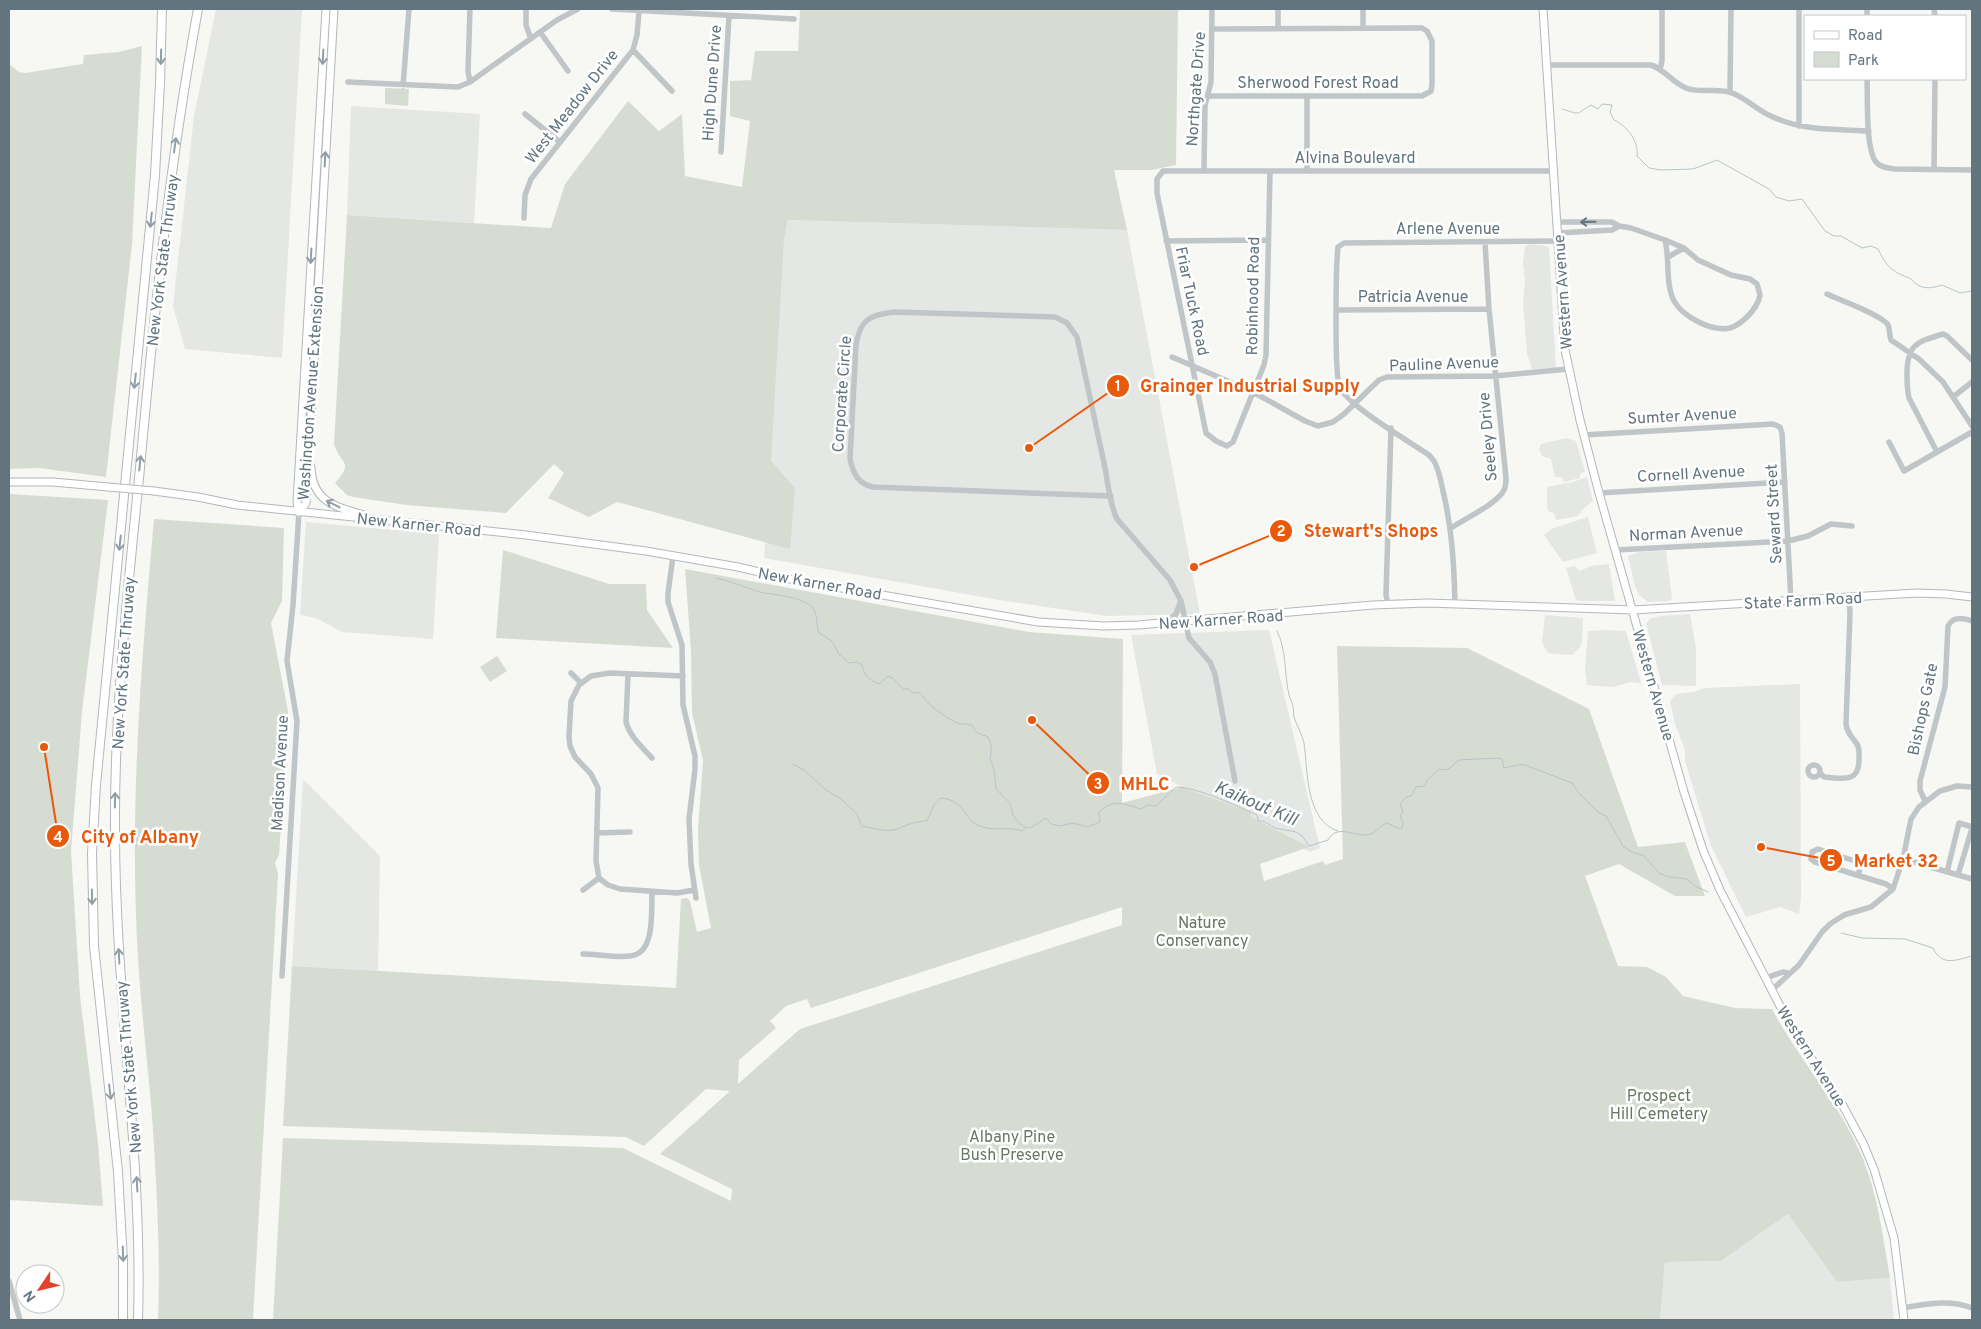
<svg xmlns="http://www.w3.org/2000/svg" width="1981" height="1329" viewBox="0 0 1981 1329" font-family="Overpass,sans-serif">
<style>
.built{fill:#e5e7e5}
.green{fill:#d7dcd3;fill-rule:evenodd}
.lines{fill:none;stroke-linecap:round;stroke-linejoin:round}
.stream{stroke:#b7c5c8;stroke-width:1}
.major-casing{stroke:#b2b8bb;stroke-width:9}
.highway-casing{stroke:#b4b8bb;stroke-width:10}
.minor{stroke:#c0c5c8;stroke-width:5.5}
.major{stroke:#fff;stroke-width:7}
.highway{stroke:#fff;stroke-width:8}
.major-bridge-casing{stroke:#b2b8bb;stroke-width:9;stroke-linecap:butt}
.major-bridge{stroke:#fff;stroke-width:7}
.oneway{stroke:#919ea5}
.oneway2{stroke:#62757f}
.labels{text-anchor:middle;stroke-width:5;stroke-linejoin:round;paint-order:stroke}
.street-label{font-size:16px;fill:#62757f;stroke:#fff}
.park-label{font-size:16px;fill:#677761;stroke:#fff}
.water-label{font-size:18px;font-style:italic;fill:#5d757a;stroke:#fff}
.leader{fill:none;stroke:#e8590c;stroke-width:2}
.callout-dot{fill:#e8590c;stroke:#fff;stroke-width:2}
.mark-label{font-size:15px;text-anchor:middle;font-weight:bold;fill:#fff}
.callout-label{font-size:18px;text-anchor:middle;font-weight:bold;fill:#e8590c;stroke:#fff;stroke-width:5;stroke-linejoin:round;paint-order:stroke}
</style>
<rect width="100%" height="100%" fill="#f7f7f4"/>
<path class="built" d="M216 9H302L282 358 185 349 173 306 194 116Z
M351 106 480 114 474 223 347 215Z
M788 220 1127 230 1200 614 1107 616 999 600 764 558 784 241Z
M1532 244 1546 246 1549 248 1556 368 1532 369 1527 353 1523 302 1525 280 1523 263 1525 246Z
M1566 438 1576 441 1585 471 1580 474V478L1564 482 1562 477H1555L1551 459 1542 456 1539 449 1541 444Z
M1587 477 1593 501 1584 508 1578 516 1556 520 1554 513 1549 512 1547 508V487L1573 482Z
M1588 517 1597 553 1563 562 1544 535 1551 529Z
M306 522 439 534 433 639 342 632 316 618 300 615Z
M1666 551 1672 599 1669 601 1648 602 1639 595 1635 586 1628 556 1639 552Z
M1609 564 1615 601H1584L1576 600 1566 568 1575 566 1579 571 1592 566Z
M1690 614 1696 648V686L1662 685 1646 623 1651 618 1661 616Z
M1545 615 1583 618 1582 641 1580 647 1572 655 1553 654 1547 652 1542 642Z
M1269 630 1320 848 1310 852 1157 774 1131 635Z
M1607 630 1626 631 1641 683 1631 682 1612 687 1587 685 1585 669 1588 631Z
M1800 684 1801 898 1799 914 1780 907 1746 917 1711 846 1685 761V750L1675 724 1670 701 1676 694 1693 692 1705 688Z
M303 779 380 856 378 971 292 966Z
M1788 1214 1837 1282 1890 1278 1894 1320H1660L1665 1262 1721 1261Z"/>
<path class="green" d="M800 9H1178L1176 165 1152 170H1114L1127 230 788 220 784 241 771 461 795 488 790 549 617 502 589 517 548 498 564 473 554 464 506 513 406 505 353 497 347 495 335 483C355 460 340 465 334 444L347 215 551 228 565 184 628 101 659 131 682 114 685 176 742 187 750 121 730 116V81L751 80 755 51H798Z
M142 46 132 244 106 477 39 468 9 469V64L19 72 25 73 83 64 84 55 119 52Z
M385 88 409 89 408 106 385 104Z
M9 494 108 500 82 712 71 851 80 996 98 1143 103 1206 9 1200Z
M154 519 284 528 282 601 271 623 288 711 286 730 279 743 285 762 279 855 275 863 278 874 253 1320H158C160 1268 158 1215 155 1163 152 1094 142 1026 138 958 129 810 141 666 154 519Z
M503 550 609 584H646L647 610 673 648 496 638Z
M685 569 1029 632 1123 639 1122 803 1182 787 1250 812 1251 817 1309 847 1260 864 1264 881 1323 861 1325 865 1343 859 1337 646 1467 648 1589 709 1638 847 1685 842 1705 896H1675L1619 864 1585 876 1618 966 1647 967 1666 977 1683 996 1735 1008 1772 1009C1799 1060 1841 1105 1863 1159 1878 1196 1883 1238 1890 1278L1837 1282 1788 1214 1721 1261 1665 1262 1660 1320H273L283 1138 623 1148 731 1201 732 1189 660 1154 730 1091 706 1089 644 1146 626 1137 283 1126 292 966 676 988 681 899 687 898 690 901 697 932 711 928 699 865 698 830 703 760 692 713 691 651ZM1122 907V925L800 1029 738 1084 739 1060 776 1028 770 1021 786 1006 807 999 811 1008Z
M497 656 507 671 490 682 480 667Z"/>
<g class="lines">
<path class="stream" d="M1562 109C1582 115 1574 115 1591 105L1598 109 1602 104 1612 105 1610 112 1614 120C1627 126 1639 141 1637 156L1649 168 1661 170 1693 169 1717 160 1769 189 1776 197 1789 201 1802 199 1825 231 1834 236H1841L1862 248 1871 246 1878 249C1887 267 1891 271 1909 278 1913 280 1912 280 1915 283 1923 290 1933 288 1942 285L1960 293 1972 291
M716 578C732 581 745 588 760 592 774 595 803 597 812 607 818 614 816 625 819 633L832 641 839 654 849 663 857 662 862 665C864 675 869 680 879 684L888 676C897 679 897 685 904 689H909L912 693C923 690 923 699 930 705 938 711 948 719 957 723 963 725 967 723 973 726 976 735 980 733 988 737 992 744 992 751 990 758L994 769 996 789 1010 803 1013 815 1018 822 1025 827
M1277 631C1287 651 1284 674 1289 695 1290 699 1292 702 1293 706 1294 710 1293 713 1294 717 1297 726 1302 734 1304 743 1308 770 1305 821 1338 831
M793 764 804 770 826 790 841 799 857 814 862 826C872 828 888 833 897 829 906 825 917 821 927 821L934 805 941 798C966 800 962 819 980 826 993 832 1009 826 1022 831L1027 827 1030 828 1046 818 1051 824 1060 826 1073 823 1088 827 1100 822 1099 812C1114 798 1124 804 1141 809L1148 805 1156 806 1176 787C1197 787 1237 806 1257 815L1258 821H1263L1275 828 1296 832 1302 836 1309 846 1328 840C1338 822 1356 839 1371 834 1377 832 1380 825 1387 823L1400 829 1402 828 1403 823 1400 816 1403 812 1400 805C1403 800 1405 797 1411 796L1416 787 1425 786 1427 780 1439 769 1446 770 1450 768 1459 760 1498 758 1502 759 1504 768 1518 765H1525L1572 783 1578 792 1598 812 1606 816 1623 846 1630 851 1644 856 1659 873 1669 877 1687 879 1695 886 1708 892
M1841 933 1862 938 1905 939 1933 948C1942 967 1956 960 1972 956"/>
<g class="major-casing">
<path id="major" d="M1543 9 1565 350 1580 420 1599 493 1684 792 1703 850 1720 890 1794 1033 1842 1104 1863 1143 1874 1169 1894 1238 1904 1320
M311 467C312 502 336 507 364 515
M9 482H53L108 487
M154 491 198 497 237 505 526 535 646 551 738 567 784 578 1038 622 1104 626 1138 625 1373 605 1427 603 1633 610 1917 593 1946 594 1972 597
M299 512 306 503 334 9
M299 512 297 502 326 9"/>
</g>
<g class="highway-casing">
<path id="highway" d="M123 1320V1261L118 1172 94 946 92 853 96 785 155 175 160 83 162 9
M138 1320C143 1157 115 995 115 831 114 710 128 589 140 468 154 314 170 161 198 9"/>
</g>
<path class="minor" d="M526 9V25L531 39
M612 9 794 19
M1363 9V27
M1934 9 1935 16
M1867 16V9
M1278 28V9
M540 32 568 71
M633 50 672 91
M1548 65H1651C1664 69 1673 83 1686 88 1700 94 1717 87 1732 93 1746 98 1757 110 1771 116 1801 131 1836 129 1869 131
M1660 70 1662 61V9
M1867 79C1868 96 1865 152 1877 163 1882 168 1888 168 1895 169L1972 170
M348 82 458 87 470 82 557 20 578 9
M470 82 468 71 470 9
M403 86 409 9
M1730 92 1731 9
M1208 96H1422L1431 91 1432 85V41L1427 31 1422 28H1413L1212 29
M525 114 560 142
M1799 126V9
M721 152 729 16
M1307 170V96
M1934 170 1935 79
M1204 171 1205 105 1211 82 1212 9
M1270 171 1266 355 1264 365 1233 442 1227 446 1216 441 1206 433 1157 193V179L1163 171H1554
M524 218 525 195 531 179 633 50 637 35 639 11
M1557 222H1612L1619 226 1631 228 1665 240 1684 248 1698 260 1731 275 1750 279 1757 284 1760 295C1759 303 1754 309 1749 315 1744 320 1738 326 1730 328 1712 332 1683 317 1674 301 1665 283 1670 259 1665 240
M1557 233 1612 230 1619 226
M1166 241 1268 240
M1668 257 1684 248
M1827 294C1839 300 1882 315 1888 325 1890 328 1889 335 1891 340L1919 359 1943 382 1972 426
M1337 310 1489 309
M1172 357 1253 392 1305 421 1318 426 1333 422 1344 414 1379 380 1387 377 1495 376 1568 369
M1953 397 1972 382
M1584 435 1773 424 1780 427 1782 433 1791 601
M1889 442 1904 471 1972 432
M1937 452 1909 398C1907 390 1907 382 1907 374 1907 345 1916 342 1943 334L1947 336 1972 360
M1599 493 1785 482
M1111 496 873 487C858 484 853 473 850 459L856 345C860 319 870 315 894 312L1055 317 1067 323 1077 337C1086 379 1095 421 1104 463 1108 481 1109 503 1117 519L1170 580 1181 601 1189 638 1210 662 1215 674 1235 781
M1451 528C1464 519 1497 504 1504 490 1506 486 1506 482 1506 478L1489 309 1485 242
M1615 550 1788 541 1808 536 1831 524 1852 526
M673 556 668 593V602L682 645 683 705 695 756V769L689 819 691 864 696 898
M1455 603C1454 564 1452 528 1443 491 1441 481 1439 470 1434 461L1429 455C1407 440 1353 409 1340 388 1334 378 1336 264 1338 247L1344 243 1557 241
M1388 604 1386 595 1391 428
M1165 623 1176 614 1180 603
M571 673 581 683
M628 674 626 722C630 737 642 747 652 758
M683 676 610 673 591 676 579 685 571 701 569 736 570 746 575 757 591 774 598 788 596 861 599 878 608 885 620 889 677 893 694 890
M1808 771a6 6 0 1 1 12 0a6 6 0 1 1-12 0Z
M1820 773 1824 777C1841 778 1859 784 1859 760 1859 755 1860 749 1857 744 1852 737 1847 733 1846 724L1850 613 1849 598
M1925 801 1920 790V781L1945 687 1948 626C1953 616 1963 618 1972 621
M597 833 630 832
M1903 859 1972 879
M1947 872 1959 823 1972 827
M1858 875 1861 865 1858 862 1818 849 1812 852 1811 859 1815 862 1886 884 1893 889
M1958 875 1972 828
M583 890 599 878
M583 954C598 954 615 958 630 956 656 954 651 910 652 892
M282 976 297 721 287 661 293 605 299 512
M1765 978 1783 972 1788 973
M1772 990 1799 965 1822 932 1830 924 1844 915 1871 907 1893 889 1903 859 1911 819 1919 807 1940 791 1957 786 1972 787
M9 1281 20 1320
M1903 1308C1926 1304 1950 1299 1972 1308"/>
<use href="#major" class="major"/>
<use href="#highway" class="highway"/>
<g class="major-bridge-casing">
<path id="major-bridge" d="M108 487 154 491"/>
</g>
<use href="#major-bridge" class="major-bridge"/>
</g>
<defs><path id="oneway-shaft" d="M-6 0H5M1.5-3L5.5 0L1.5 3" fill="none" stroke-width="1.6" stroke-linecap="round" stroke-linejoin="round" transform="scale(1.25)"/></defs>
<g class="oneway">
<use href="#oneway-shaft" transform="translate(161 57) rotate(91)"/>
<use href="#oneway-shaft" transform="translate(323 57) rotate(93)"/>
<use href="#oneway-shaft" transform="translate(175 145) rotate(-82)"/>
<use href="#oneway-shaft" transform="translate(325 159) rotate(-87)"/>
<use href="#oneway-shaft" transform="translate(151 220) rotate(96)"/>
<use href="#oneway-shaft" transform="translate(311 256) rotate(93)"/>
<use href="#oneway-shaft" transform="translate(135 381) rotate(96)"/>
<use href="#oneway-shaft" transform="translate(140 463) rotate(-84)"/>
<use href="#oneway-shaft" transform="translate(333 504) rotate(-153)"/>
<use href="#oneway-shaft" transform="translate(120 543) rotate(96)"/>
<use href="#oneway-shaft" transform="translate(115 800) rotate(-89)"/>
<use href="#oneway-shaft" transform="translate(92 897) rotate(89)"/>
<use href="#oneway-shaft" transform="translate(119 956) rotate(-93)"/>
<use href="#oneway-shaft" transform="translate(110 1092) rotate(83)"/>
<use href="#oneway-shaft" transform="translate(137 1184) rotate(-93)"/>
<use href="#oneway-shaft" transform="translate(123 1254) rotate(88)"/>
</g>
<use class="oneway2" href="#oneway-shaft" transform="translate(1588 222) rotate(179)"/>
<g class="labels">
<g class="street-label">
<text x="1318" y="88">Sherwood Forest Road</text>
<text transform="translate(711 83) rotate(-86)" y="6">High Dune Drive</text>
<text transform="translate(1195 89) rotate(-86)" y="6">Northgate Drive</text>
<text transform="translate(571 106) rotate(-52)" y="6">West Meadow Drive</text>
<text x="1355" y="163">Alvina Boulevard</text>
<text x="1448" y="234">Arlene Avenue</text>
<text transform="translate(162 260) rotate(-83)" y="6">New York State Thruway</text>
<text transform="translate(1562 292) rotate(-94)" y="6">Western Avenue</text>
<text transform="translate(1252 296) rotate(-89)" y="6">Robinhood Road</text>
<text x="1413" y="302">Patricia Avenue</text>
<text transform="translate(1193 301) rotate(78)" y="6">Friar Tuck Road</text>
<text transform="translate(1444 363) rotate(-2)" y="6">Pauline Avenue</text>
<text transform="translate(310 393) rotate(-86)" y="6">Washington Avenue Extension</text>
<text transform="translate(841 394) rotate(-86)" y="6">Corporate Circle</text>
<text transform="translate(1682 415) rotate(-3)" y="6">Sumter Avenue</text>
<text transform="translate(1487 437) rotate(-95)" y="6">Seeley Drive</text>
<text transform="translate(1691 473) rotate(-3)" y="6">Cornell Avenue</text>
<text transform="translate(1773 514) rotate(-93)" y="6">Seward Street</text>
<text transform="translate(419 524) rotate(6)" y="6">New Karner Road</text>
<text transform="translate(1686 532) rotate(-3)" y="6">Norman Avenue</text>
<text transform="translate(820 583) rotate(10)" y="6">New Karner Road</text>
<text transform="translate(1803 600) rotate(-3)" y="6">State Farm Road</text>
<text transform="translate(1221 619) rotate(-4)" y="6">New Karner Road</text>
<text transform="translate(123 663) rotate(-86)" y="6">New York State Thruway</text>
<text transform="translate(1654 685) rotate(74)" y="6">Western Avenue</text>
<text transform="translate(1922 709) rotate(-78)" y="6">Bishops Gate</text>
<text transform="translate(279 773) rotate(-87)" y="6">Madison Avenue</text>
<text transform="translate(1812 1056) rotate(58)" y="6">Western Avenue</text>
<text transform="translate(128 1067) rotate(-95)" y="6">New York State Thruway</text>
</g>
<g class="park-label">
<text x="1202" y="928">Nature<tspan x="1202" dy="18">Conservancy</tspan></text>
<text x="1659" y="1101">Prospect<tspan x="1659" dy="18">Hill Cemetery</tspan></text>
<text x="1012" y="1142">Albany Pine<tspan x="1012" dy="18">Bush Preserve</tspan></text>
</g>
<g class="water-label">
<text transform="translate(1256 803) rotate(23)" y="6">Kaikout Kill</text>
</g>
</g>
<path class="leader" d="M1029 448L1118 386M1194 567L1281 531M1032 720L1098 783M44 747L58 836M1761 847L1831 860"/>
<g class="callout-dot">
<circle cx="1029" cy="448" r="5"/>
<circle cx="1194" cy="567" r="5"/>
<circle cx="1032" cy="720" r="5"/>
<circle cx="44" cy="747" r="5"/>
<circle cx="1761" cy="847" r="5"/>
<circle cx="1118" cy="386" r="12"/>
<circle cx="1281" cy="531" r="12"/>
<circle cx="1098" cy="783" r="12"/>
<circle cx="58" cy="836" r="12"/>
<circle cx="1831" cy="860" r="12"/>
</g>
<g class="mark-label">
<text x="1118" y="391">1</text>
<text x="1281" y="536">2</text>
<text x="1098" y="789">3</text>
<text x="58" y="842">4</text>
<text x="1831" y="866">5</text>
</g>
<g class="callout-label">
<text x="1250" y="392">Grainger Industrial Supply</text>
<text x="1371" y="537">Stewart's Shops</text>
<text x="1145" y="790">MHLC</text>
<text x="140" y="843">City of Albany</text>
<text x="1896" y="867">Market 32</text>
</g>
<rect width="1981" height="1329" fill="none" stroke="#62757f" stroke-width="20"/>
<rect x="1804" y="15" width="162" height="65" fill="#ffffff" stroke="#c0c8cc"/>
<rect x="1814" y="31" width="25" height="8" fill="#ffffff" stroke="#c0c8cc"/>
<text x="1848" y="40" font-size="15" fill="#62757f">Road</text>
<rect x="1814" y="52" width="25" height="15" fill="#d7dcd3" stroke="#c0c8cc"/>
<text x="1848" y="65" font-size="15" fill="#62757f">Park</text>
<g transform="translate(40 1289) rotate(235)"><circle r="24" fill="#ffffff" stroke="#c0c8cc"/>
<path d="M0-4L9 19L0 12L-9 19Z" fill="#e24329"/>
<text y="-8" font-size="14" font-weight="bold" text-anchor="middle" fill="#62757f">N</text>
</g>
</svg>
